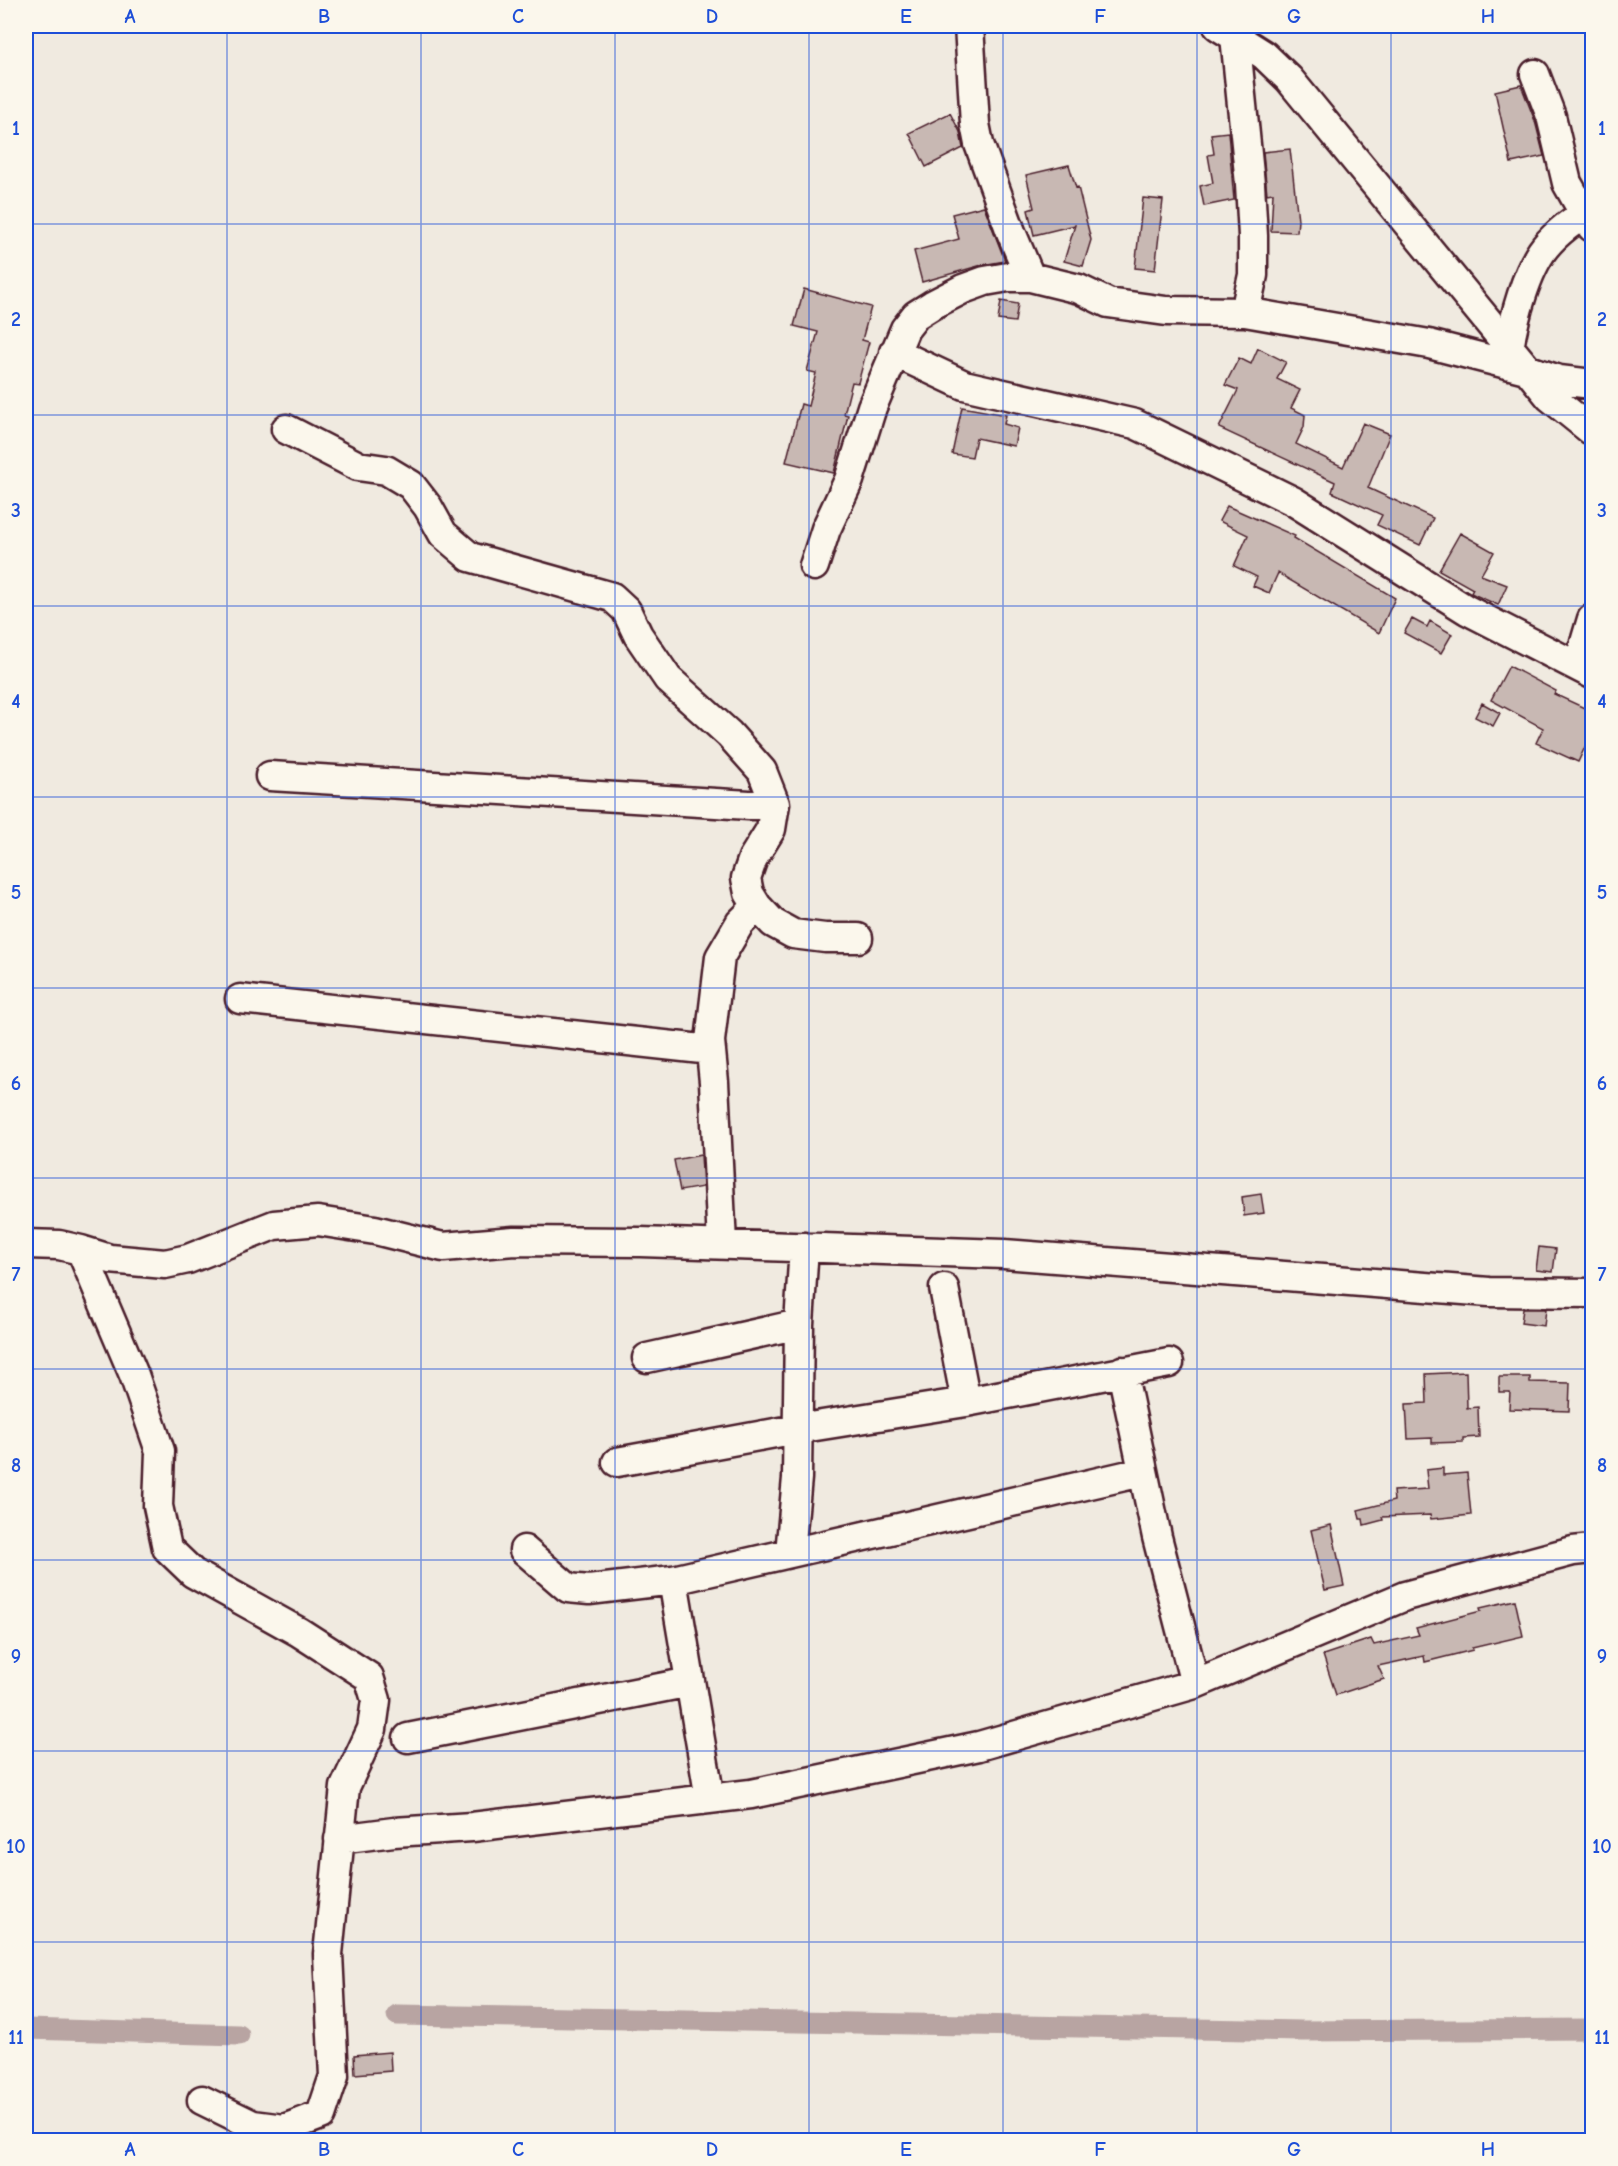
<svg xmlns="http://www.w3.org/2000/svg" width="1618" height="2166" viewBox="0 0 1618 2166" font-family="'Comic Neue',sans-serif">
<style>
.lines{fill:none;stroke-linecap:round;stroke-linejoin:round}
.canal{stroke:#b8a4a2;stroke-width:21}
.building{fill:#c8b8b3;stroke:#4a1f2b;stroke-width:1.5}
.minor-casing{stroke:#4a1f2b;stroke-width:33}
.minor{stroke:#fbf7ec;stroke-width:28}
.grid{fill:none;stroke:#1d4ed8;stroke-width:1.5;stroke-opacity:0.55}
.neatline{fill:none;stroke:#1d4ed8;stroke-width:2}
.grid-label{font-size:20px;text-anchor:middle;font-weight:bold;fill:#1d4ed8}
</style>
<rect width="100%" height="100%" fill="#f0eae0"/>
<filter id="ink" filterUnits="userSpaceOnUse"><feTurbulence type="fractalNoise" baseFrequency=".0167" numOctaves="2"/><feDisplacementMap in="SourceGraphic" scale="12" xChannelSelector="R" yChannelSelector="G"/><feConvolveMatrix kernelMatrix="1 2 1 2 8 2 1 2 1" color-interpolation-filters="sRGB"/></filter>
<g filter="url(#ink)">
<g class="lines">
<path class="canal" d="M397 2015 1302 2031 1592 2029
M26 2029 239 2035"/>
</g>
<path class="building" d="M1521 85 1535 121 1544 156 1511 163 1495 91Z
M950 113 960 132 963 148 926 167 909 133Z
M1228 132 1234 200 1204 206 1200 186 1213 183 1208 155 1214 154 1211 134Z
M1290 149 1298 220 1297 232 1271 231 1273 193 1267 194 1263 152Z
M1069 165 1076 188 1078 187 1091 240 1083 266 1064 261 1075 225 1034 235 1028 210 1034 208 1026 175Z
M1143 198 1163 200 1155 270 1135 268Z
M984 206 1005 261 982 265 922 282 914 251 959 239 952 214Z
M804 289 871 307 862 340 869 342 858 383 852 382 844 414 848 415 834 473 786 462 801 404 808 406 816 373 807 371 818 332 794 326Z
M1001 301 1018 304 1015 322 998 320Z
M1258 348 1286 362 1277 379 1300 390 1291 408 1305 415 1304 427 1296 444 1343 467 1363 423 1390 434 1368 488 1433 518 1420 545 1377 525 1382 515 1332 492 1335 482 1219 428 1238 390 1225 385 1239 358 1251 364Z
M962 407 1006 415 1004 424 1018 428 1014 446 976 438 972 457 952 454Z
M1227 506 1295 536 1294 538 1395 598 1379 633 1278 573 1269 593 1253 586 1257 577 1234 566 1248 535 1219 521Z
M1460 533 1494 552 1481 575 1507 585 1498 605 1475 595 1471 593 1473 589 1439 570Z
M1412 619 1427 627 1430 621 1452 634 1441 653 1404 633Z
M1509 666 1556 691 1554 694 1593 712V751L1585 747 1578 762 1536 743 1543 728 1491 700Z
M1482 703 1500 713 1493 726 1475 717Z
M701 1155 703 1187 680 1191 674 1160Z
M1261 1194 1264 1213 1244 1216 1242 1197Z
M1539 1247 1556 1249 1553 1272 1536 1270Z
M1523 1309H1546L1544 1326 1521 1323Z
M1466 1372 1467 1408 1478 1407 1479 1437 1463 1438V1442L1432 1443V1438L1408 1439 1406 1404 1427 1403 1426 1374Z
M1499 1377H1530V1382L1570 1383 1569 1411 1509 1409 1510 1392H1499Z
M1443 1468V1475L1467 1473 1471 1515 1431 1519 1430 1515 1382 1517 1383 1520 1364 1525 1363 1519H1360L1358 1510 1394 1501 1393 1491 1428 1489 1426 1470Z
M1331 1525 1344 1586 1325 1590 1311 1530Z
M1515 1600 1523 1636 1472 1648 1473 1650 1425 1662 1424 1656 1378 1666 1384 1679 1336 1695 1323 1655 1371 1639 1374 1645 1419 1635 1416 1628 1481 1611 1480 1608Z
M390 2052 391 2071 355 2074 354 2055Z"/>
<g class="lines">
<g class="minor-casing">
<path id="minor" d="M969 26 975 124 979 144 1011 232 1030 277
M1218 26 1264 55 1289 79 1550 397 1592 431
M1235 36 1250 184 1253 236V275L1245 312
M1535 74 1551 116 1567 183 1592 227
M1509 348C1514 318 1526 271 1545 247 1558 231 1576 219 1592 208
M894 352 964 385 1135 424 1293 501 1467 610 1592 674
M286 429 358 466 386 470 411 485 428 507 443 534 470 557 612 597 626 610 638 635 668 679 729 734 762 771 775 804 771 829 753 858 746 878 749 893 757 906 773 923 793 934 825 938H858
M814 566 826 529 849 480 872 407 905 329 916 315 932 305 963 289 985 281 1008 277H1030L1079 289 1108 303 1166 311 1245 312 1429 344 1526 369 1559 380 1592 384
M1578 666 1592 619
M270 776 749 805 775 804
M240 999 711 1050
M26 1244 59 1245 81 1250 134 1375 160 1451 158 1506 167 1548 193 1573 299 1632 369 1677 376 1700 372 1729 345 1787 328 1954 334 2076 321 2115 284 2129 253 2125 202 2100
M722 1244 714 1082 710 1041 720 957 740 923 757 906
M81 1250 110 1259 165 1264 188 1259 274 1225 318 1221 375 1230 443 1247 514 1241 640 1242 1004 1254 1489 1292 1592 1293
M944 1288 966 1402
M647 1358 799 1324
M1122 1371 1157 1537 1195 1684
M617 1462 797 1429 966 1402 1169 1363
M524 1550 568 1588 589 1590 673 1580 1142 1472
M790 1553 797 1478 799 1324 804 1247
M673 1580 710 1799
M408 1738 690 1682
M339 1839 394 1832 472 1827 751 1794 979 1746 1195 1684 1405 1596 1573 1551 1592 1549"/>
</g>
<use href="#minor" class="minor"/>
</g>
</g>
<path class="grid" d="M227 26V2140M421 26V2140M615 26V2140M809 26V2140M1003 26V2140M1197 26V2140M1391 26V2140M26 224H1592M26 415H1592M26 606H1592M26 797H1592M26 988H1592M26 1178H1592M26 1369H1592M26 1560H1592M26 1751H1592M26 1942H1592"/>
<rect width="1618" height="2166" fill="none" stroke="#fbf7ec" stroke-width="66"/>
<rect x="33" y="33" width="1552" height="2100" class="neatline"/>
<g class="grid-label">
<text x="130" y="23">A</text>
<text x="324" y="23">B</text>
<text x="518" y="23">C</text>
<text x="712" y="23">D</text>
<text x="906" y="23">E</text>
<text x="1100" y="23">F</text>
<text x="1294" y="23">G</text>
<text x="1488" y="23">H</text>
<text x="16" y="135">1</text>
<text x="1602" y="135">1</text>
<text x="16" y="326">2</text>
<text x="1602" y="326">2</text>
<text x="16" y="517">3</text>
<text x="1602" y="517">3</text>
<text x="16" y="708">4</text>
<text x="1602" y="708">4</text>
<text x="16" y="899">5</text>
<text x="1602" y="899">5</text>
<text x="16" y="1090">6</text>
<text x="1602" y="1090">6</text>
<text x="16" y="1281">7</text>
<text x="1602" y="1281">7</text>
<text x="16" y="1472">8</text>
<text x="1602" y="1472">8</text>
<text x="16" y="1663">9</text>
<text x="1602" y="1663">9</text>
<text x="16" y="1853">10</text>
<text x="1602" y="1853">10</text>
<text x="16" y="2044">11</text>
<text x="1602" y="2044">11</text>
<text x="130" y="2156">A</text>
<text x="324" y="2156">B</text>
<text x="518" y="2156">C</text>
<text x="712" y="2156">D</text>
<text x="906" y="2156">E</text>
<text x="1100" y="2156">F</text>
<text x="1294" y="2156">G</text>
<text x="1488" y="2156">H</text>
</g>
</svg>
